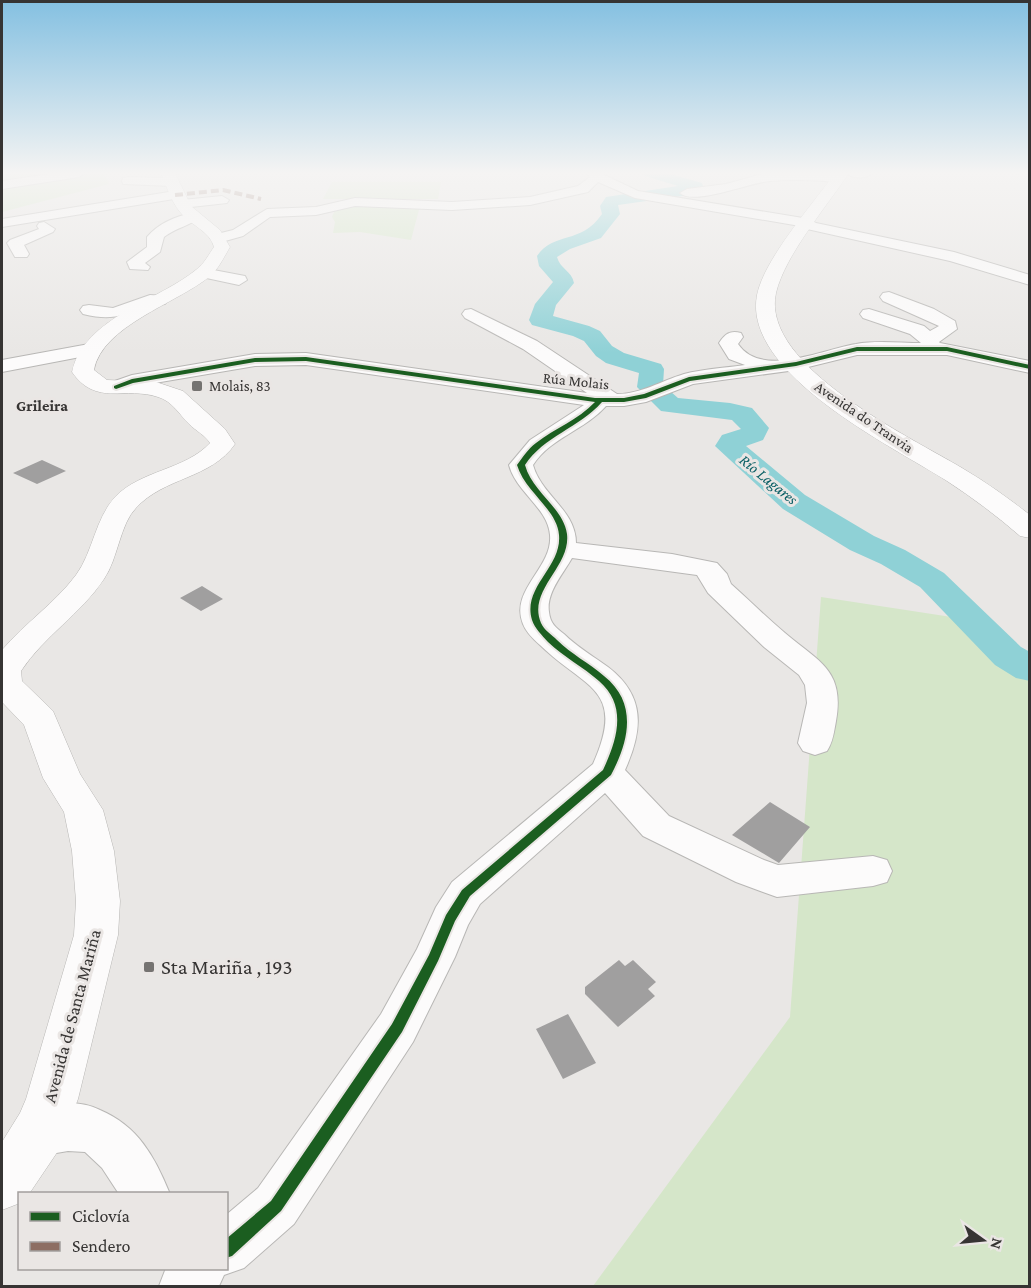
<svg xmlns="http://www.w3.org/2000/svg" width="1031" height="1288" viewBox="0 0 1031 1288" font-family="'Crimson Pro',serif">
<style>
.green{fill:#d5e6c9}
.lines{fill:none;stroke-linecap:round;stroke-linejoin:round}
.river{fill:#8fd1d6;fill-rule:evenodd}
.building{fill:#a09f9f}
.minor-casing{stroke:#b8b7b5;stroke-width:2}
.major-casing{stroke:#b8b7b5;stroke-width:1}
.minor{fill:#fcfbfb;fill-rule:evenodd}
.major{fill:#fcfbfb;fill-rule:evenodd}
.quiet{stroke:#8d6e63;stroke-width:4;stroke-dasharray:8 4;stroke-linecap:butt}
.cycleway-casing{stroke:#eae6e4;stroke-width:4}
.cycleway{fill:#1b5e20;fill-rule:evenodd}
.poi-dot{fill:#757371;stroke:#eae6e4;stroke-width:2}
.labels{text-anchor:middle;stroke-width:6;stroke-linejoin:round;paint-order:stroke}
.far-street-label{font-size:15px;fill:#363433;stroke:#eae6e4}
.far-poi-label{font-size:15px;fill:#363433;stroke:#eae6e4;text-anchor:start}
.far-neighbourhood-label{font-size:16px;font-weight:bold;fill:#363433;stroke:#eae6e4}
.far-water-label{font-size:16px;font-style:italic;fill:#0c6066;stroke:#eae6e4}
.street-label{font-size:18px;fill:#363433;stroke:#eae6e4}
.near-poi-label{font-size:21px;fill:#363433;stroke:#eae6e4;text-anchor:start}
</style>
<rect width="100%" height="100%" fill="#e9e7e5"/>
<path class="green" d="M2 173H104L109 184 2 212Z
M332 182H441L438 199H323Z
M342 205 420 206 411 240 360 232 333 233 335 222 332 217 334 212 324 211Z
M821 597 971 620 1029 662V1286H593L790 1017Z"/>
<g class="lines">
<path class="river" d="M643 173H667L702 183 704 189 696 194 618 205 620 214 601 238 570 249 557 257C560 269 572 271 574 283L556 305 553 316 589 326 600 331 612 346 624 353 661 364 664 369 663 385 678 398 730 403 752 408 769 428 763 440 746 446 805 495 874 536 905 550 944 573 1021 647 1030 652V681L1016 678 995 665 920 587 881 564 850 550 783 509 715 446 722 435 741 429 732 420 661 411 637 387 639 373 606 363 596 356 584 341 573 336 532 325 529 320 535 304 553 282 539 266 537 256C554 231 581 245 602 214L600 206 606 197 678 186 645 176Z"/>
</g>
<path class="building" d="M42 460 66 471 37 484 13 473Z
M202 586 223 599 201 611 180 598Z
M770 802 810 827 779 863 732 835Z
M619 960 625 966 633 960 656 982 648 989 655 996 618 1027 585 994V987Z
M568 1014 596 1063 563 1079 536 1029Z"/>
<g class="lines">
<g class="minor-casing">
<path id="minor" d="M57 173H85L79 177 2 189V181Z
M587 173H600L638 191 809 219 816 223 954 252 1030 275V285L950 261 807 229 800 226 635 198 598 182 588 192 530 205 452 210 355 206 316 215 270 217 243 236 218 243 210 238 213 235 233 230 267 209 316 207 355 198 452 202 530 197 578 186 590 177Z
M766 173C782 173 835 168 845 178L839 182C816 180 793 179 770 181 751 182 694 206 680 193L687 189 726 184Z
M847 173H872C867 179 852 179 847 173Z
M128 177 172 178 179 182 172 186 123 184 122 181 123 178Z
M175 191 182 195 180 198 2 227V219Z
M222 196 229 200 227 203 182 208 175 204 182 200Z
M193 213 200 217C192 225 175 228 164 237L160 252 145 263 150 267 148 270 130 269 127 262 147 247V237C159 223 176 216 193 213Z
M44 222 55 229 53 232 24 245 29 254 27 257H15L7 243 10 240 39 229 37 226 39 223Z
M203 268 245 276 247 280 239 285 197 276 195 273 197 270Z
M889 292 934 309 955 321 957 329 939 342 940 343 1030 361V373L947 355H857L796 370 693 384 646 402 624 406H606C585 430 550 438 533 465 541 495 576 510 576 543L672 554 717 563 727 574 731 584C749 600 766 617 785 633 819 662 845 670 836 721 834 732 833 742 827 751L815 755 803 751 798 743 807 703 805 685 799 675 764 647 708 593 697 575 572 558C563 574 546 593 549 612 550 623 556 628 564 634 577 647 593 656 608 667 646 696 643 730 625 770L669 816 764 860 778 865 873 856 887 860 892 871 887 882 873 886 777 897 763 892 736 882 643 836 605 793 480 904 468 925 455 957 413 1042 294 1224 244 1268 224 1275 219 1286H159L166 1268H226V1215L258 1188 381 1014 417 949 436 907 452 882 593 764C627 688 585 689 540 645 533 639 526 632 523 624 509 590 553 568 550 535 548 508 516 492 509 465L530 440 584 405 306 365 255 366 137 386 116 393 109 391 106 387 109 383 132 375 255 354 306 353 587 393 523 349 465 318 462 314 465 310 471 309 537 341 617 394C641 394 661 381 684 374 703 369 725 368 745 365L729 359 719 343C725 334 730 330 741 333L743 337 738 344C762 379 823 349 856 344 876 340 900 343 921 343L910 334 863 318 860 314 863 310 869 309 924 326 930 331 939 326 883 301 880 297 883 293Z
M150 295 165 296 168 300 165 304C159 305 152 304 147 306 120 316 112 321 83 314L80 310 83 306 89 305 113 308Z
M89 344 96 346 99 350 96 354 2 372V360Z
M68 1103C80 1103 90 1105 100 1110 138 1126 155 1157 170 1194H119L102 1168 85 1152 68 1151 39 1156 22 1149 15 1132 22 1115 39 1108Z"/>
</g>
<g class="major-casing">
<path id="major" d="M161 173H175L191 206 220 230 230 247C224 257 218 270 209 277 177 303 102 326 94 370L107 380 156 382 183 391 225 429 235 444C211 479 164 477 136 508 120 524 118 559 104 579 81 614 44 636 21 671L22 681 53 711 80 774 103 810 114 851 120 901 118 935 78 1099 58 1151 29 1194H20V1203L2 1210V1142L20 1113 26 1099 74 935 76 901 72 851 64 812 43 778 24 725 2 702V650C25 623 55 603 76 575 93 552 95 519 115 497 141 470 185 470 210 443 205 435 196 431 189 424 179 414 172 401 158 397 126 386 96 407 72 372 84 317 159 301 197 269 204 264 209 254 214 247 210 231 190 225 180 212 171 201 167 187 161 173Z
M835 173H849C827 206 785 255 776 293 760 366 912 438 962 468 986 482 1008 498 1030 515V538L1020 536C997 516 973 498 947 481 894 447 742 374 757 295 764 259 813 204 835 173Z"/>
</g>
<use href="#minor" class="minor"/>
<use href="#major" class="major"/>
<path class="quiet" d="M175 195 223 190 261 199"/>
<g class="cycleway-casing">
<path id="cycleway" d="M857 347H947L1030 365V369L947 351H857L796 366 690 381 646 398 624 402H602C579 428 544 436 525 465 532 492 563 507 567 534 571 567 527 590 541 623 544 630 552 635 557 640 571 654 589 663 604 676 638 703 629 741 611 775L470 896 455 921 438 961 402 1032 281 1211 232 1256 226 1258V1239L271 1201 392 1024 429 955 446 915 462 890 603 770C617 740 628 706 599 681 583 667 564 657 548 642 542 635 535 629 532 620 522 587 562 567 559 535 557 509 525 492 517 465 523 457 528 449 536 443 555 428 578 420 595 402L306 361 255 362 133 383 116 389 114 388V386L132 379 255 358 306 357 595 398H624L644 394 689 377 796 362Z"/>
</g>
<use href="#cycleway" class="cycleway"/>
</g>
<linearGradient id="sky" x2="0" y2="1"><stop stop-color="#84c0e1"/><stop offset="0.49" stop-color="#f5f4f3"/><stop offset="1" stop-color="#f5f4f3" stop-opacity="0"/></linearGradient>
<rect width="1031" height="353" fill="url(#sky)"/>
<g class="poi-dot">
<rect x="191" y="380" width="12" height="12" rx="3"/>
<rect x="143" y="961" width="12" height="12" rx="3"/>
</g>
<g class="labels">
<g class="far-street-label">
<text transform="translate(576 381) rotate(6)" y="5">Rúa Molais</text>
<text transform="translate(864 417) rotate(34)" y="5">Avenida do Tranvia</text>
</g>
<g class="far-poi-label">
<text x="209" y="391">Molais, 83</text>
</g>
<g class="far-neighbourhood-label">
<text x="42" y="411">Grileira</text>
</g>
<g class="far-water-label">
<text transform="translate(769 479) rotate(39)" y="6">Río Lagares</text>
</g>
<g class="street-label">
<text transform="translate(72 1016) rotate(-75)" y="6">Avenida de Santa Mariña</text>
</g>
<g class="near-poi-label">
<text x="161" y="974">Sta Mariña , 193</text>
</g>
</g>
<rect width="1031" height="1288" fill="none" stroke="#363433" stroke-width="6"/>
<rect x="18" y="1192" width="210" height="78" fill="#eae6e4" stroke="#a29f9d" stroke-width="1.5"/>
<rect x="30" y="1212" width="30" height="9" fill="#1b5e20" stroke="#a29f9d" stroke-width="1.5"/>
<text x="72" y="1222" font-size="18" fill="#363433">Ciclovía</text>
<rect x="30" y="1242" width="30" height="9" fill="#8d6e63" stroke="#a29f9d" stroke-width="1.5"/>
<text x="72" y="1252" font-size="18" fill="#363433">Sendero</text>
<g transform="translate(983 1240) rotate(105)" stroke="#eae6e4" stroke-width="4.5" paint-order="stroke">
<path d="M0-4.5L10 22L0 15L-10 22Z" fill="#363433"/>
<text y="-9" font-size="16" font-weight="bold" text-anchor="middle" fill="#363433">N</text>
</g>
</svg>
